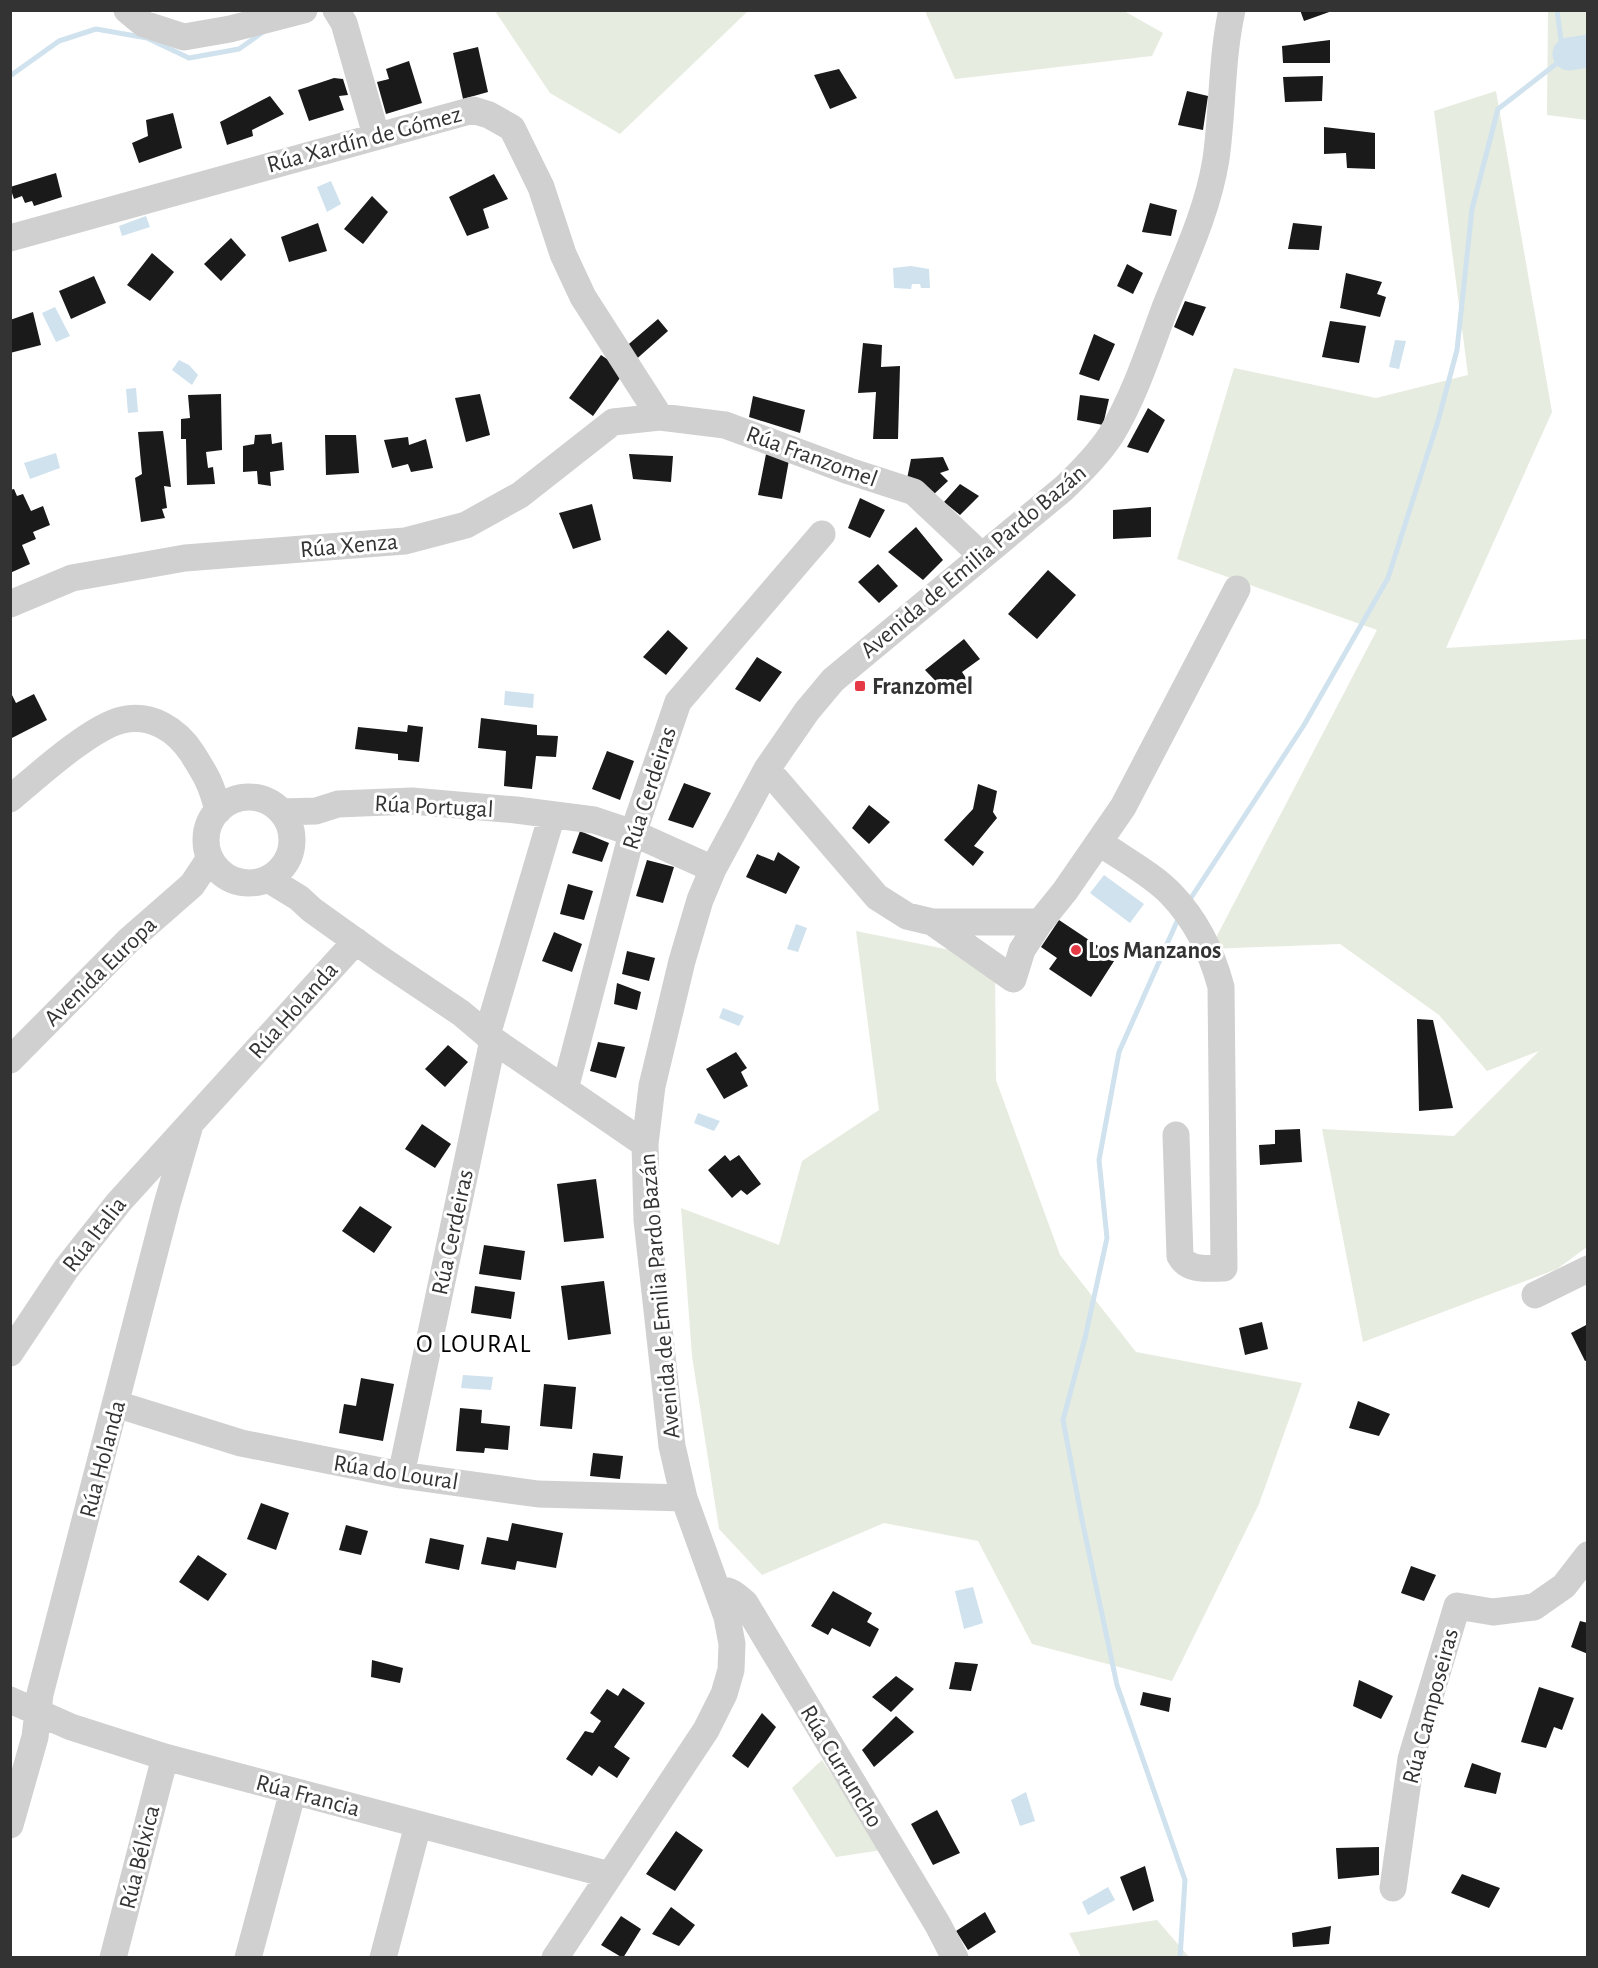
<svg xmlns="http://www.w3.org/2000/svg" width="1598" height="1968" viewBox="0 0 1598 1968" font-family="'Alegreya Sans',sans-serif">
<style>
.green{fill:#e6ecdf}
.water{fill:#cfe2ee}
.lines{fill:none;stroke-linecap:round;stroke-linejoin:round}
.stream{stroke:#cfe2ee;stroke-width:5}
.river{stroke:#cfe2ee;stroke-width:33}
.building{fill:#1a1a1a}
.minor{stroke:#d0d0d0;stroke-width:27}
.poi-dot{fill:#e63946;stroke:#fff;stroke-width:2}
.labels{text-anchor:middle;stroke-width:6;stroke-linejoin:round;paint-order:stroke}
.street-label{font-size:24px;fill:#333;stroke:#fff}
.poi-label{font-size:24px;font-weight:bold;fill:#333;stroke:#fff;text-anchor:start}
.neighbourhood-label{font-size:26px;letter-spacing:1.5px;fill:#000;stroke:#fff}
</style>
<rect width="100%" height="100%" fill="#fff"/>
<path class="green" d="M495 11H748L620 134 550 93Z
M925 11H1124L1163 33 1152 56 955 79Z
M1548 11H1587V120L1547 115Z
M1496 91 1552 412 1446 648 1587 639V1247L1557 1269 1363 1342 1322 1129 1454 1136 1539 1051 1487 1071 1439 1015 1340 944 1210 949 1377 630 1177 559 1234 368 1376 398 1468 375 1434 111Z
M856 931 995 959 996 1080 1060 1255 1136 1352 1302 1383 1259 1504 1172 1681 1032 1644 978 1541 884 1523 762 1575 719 1529 692 1356 681 1208 779 1245 802 1161 879 1110Z
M822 1760 882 1850 836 1857 792 1788Z
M1157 1920 1189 1957H1081L1069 1933Z"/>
<path class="water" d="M331 181 341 204 327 212 317 187Z
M146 216 150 227 122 236 119 226Z
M911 266 929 269 930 288H921L920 284H912L911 289 894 288 893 268Z
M55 307 70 336 56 342 42 313Z
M1395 340 1406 341 1399 369 1389 367Z
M179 360 189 365 198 375 192 385 172 370Z
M136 388 138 412 128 413 126 389Z
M56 453 60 468 30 479 24 463Z
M505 691 534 694 533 708 504 705Z
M1104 875 1144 904 1130 923 1090 893Z
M796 924 807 928 798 952 787 949Z
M723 1008 744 1016 739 1026 719 1018Z
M698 1113 720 1121 714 1131 694 1123Z
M463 1375 493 1377 491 1390 461 1388Z
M973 1587 983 1623 964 1629 955 1591Z
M1026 1792 1035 1821 1020 1826 1011 1800Z
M1108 1887 1115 1900 1088 1915 1082 1902Z"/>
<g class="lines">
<path class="stream" d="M10 76 59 41 96 29 147 38 189 58 239 49 263 32
M1189 901 1304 725 1388 578 1438 421 1457 350 1472 209 1498 109 1569 54 1561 40 1557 10
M1179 917 1119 1052 1099 1160 1107 1238 1085 1338 1063 1420 1082 1520 1117 1685 1185 1880 1180 1958"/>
<path class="river" d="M1569 54 1588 51"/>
</g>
<path class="building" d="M1300 10H1332V11L1304 21Z
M1330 40V63H1283L1282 46Z
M478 47 488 92 463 99 453 53Z
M409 61 422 103 386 114 377 82 389 79 386 69Z
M839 69 857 98 830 109 814 75Z
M1323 76 1322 101 1285 102 1283 77Z
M334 78 343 79 348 95 339 96 344 110 309 121 298 90Z
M1187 91 1208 96 1203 130 1178 125Z
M270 96 284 114 252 130 253 136 227 145 220 122Z
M173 113 182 148 139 163 132 143 148 136 146 120Z
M1324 127 1375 133V169L1347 168 1346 153 1324 154Z
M56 173 62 197 34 206 32 201 25 203 22 196 14 199 10 187Z
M494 174 508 199 483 209 489 228 467 236 449 197Z
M372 196 388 212 363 244 344 229Z
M1150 203 1177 210 1171 236 1142 232Z
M318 223 327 251 289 262 281 237Z
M1293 223 1322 226 1319 250 1288 249Z
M231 238 246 255 221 281 204 264Z
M152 253 174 272 150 301 127 285Z
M1127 264 1143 273 1133 294 1117 286Z
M1346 273 1382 282 1377 294 1386 297 1380 317 1340 308Z
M94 276 106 303 71 319 59 291Z
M1185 301 1206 307 1193 336 1174 327Z
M33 312 41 345 10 353V320Z
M658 319 668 331 632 363 623 349Z
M1330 321 1366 326 1359 363 1322 357Z
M1094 334 1115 344 1099 381 1079 374Z
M863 343 882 345 881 367 900 366 898 439H873L876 392 858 393Z
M601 355 625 371 593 416 569 398Z
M221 394 222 450 206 452 208 468 213 467 215 484 187 485 186 439H181V419L190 418 188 395Z
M480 394 490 435 466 442 455 398Z
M1080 395 1109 399 1103 425 1077 420Z
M753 396 805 410 800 433 749 417Z
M1148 408 1165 420 1148 453 1127 447Z
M163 431 171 487 164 486 167 508 162 509 165 518 141 522 135 478 142 474 138 432Z
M271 434 272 444 282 442 284 470 270 472 271 486 258 484 257 471 243 472V446L254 444 255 435Z
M325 435H356L359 473 326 475Z
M408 437 409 445 426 439 433 468 411 472 408 464 392 468 384 440Z
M629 454 673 456 671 482 633 479Z
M766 454 789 460 782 499 758 495Z
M943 457 949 470 940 473 948 481 933 495 907 479 911 459Z
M960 484 979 496 960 515 944 502Z
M14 489 17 496 23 494 31 511 43 506 50 525 33 532 36 539 22 545 30 564 10 573V490Z
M860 498 885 510 870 538 848 528Z
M592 504 601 540 573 549 559 513Z
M1151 507V537L1113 539V510Z
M916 527 943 560 923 580 888 552Z
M878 564 898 586 879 603 858 582Z
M1048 570 1076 595 1037 639 1008 614Z
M668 630 688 648 666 675 643 657Z
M964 639 980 659 962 672 968 681 949 695 925 670Z
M757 657 782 672 760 702 735 689Z
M10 691 16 703 34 694 47 720 10 739Z
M481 718 537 725V735L558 736 556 757 536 756 532 789 504 786 506 751 478 748Z
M408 725 423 727 419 762 398 760V754L355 749 358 727 407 732Z
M607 751 634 761 620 800 592 789Z
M684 783 711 793 693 828 668 820Z
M978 784 997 791 993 812 997 818 974 846 984 852 973 866 944 840 973 809Z
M869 805 890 822 869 844 852 828Z
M580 831 609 843 602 862 572 853Z
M778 852 800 867 786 894 746 877 757 854 774 861Z
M647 860 674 867 663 903 636 896Z
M568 884 593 891 584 920 560 914Z
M1059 920 1116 958 1091 997 1049 969 1057 958 1041 947Z
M554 932 582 944 572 972 542 961Z
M627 951 655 958 649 981 622 974Z
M617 983 641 992 637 1010 614 1004Z
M1417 1019 1433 1020 1453 1108 1419 1111Z
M598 1042 625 1047 616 1078 590 1071Z
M448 1045 468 1062 445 1087 425 1069Z
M736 1052 747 1068 741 1072 748 1086 724 1099 706 1069Z
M422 1124 451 1144 435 1168 405 1149Z
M1300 1129 1302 1162 1260 1165 1259 1145 1275 1144V1130Z
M725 1155 730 1161 739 1155 761 1184 747 1195 741 1190 732 1198 708 1170Z
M596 1179 604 1238 564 1242 557 1184Z
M360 1206 392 1227 374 1253 342 1231Z
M484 1245 525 1251 521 1280 479 1274Z
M604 1281 611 1334 568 1340 561 1286Z
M475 1286 515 1292 511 1319 471 1313Z
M1262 1322 1268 1349 1245 1355 1239 1328Z
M1588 1324V1360L1585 1361 1571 1333Z
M361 1378 394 1384 383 1441 339 1433 344 1404 356 1406Z
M544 1384 576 1387 572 1429 540 1426Z
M1358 1401 1390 1414 1379 1436 1349 1428Z
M460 1408 482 1410 481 1423 510 1426 508 1450 485 1448 484 1453 456 1451Z
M593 1453 623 1456 620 1479 590 1476Z
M261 1503 289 1513 276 1550 247 1539Z
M512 1523 563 1533 556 1568 517 1561 515 1570 481 1564 487 1537 508 1541Z
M346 1525 368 1531 361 1555 339 1550Z
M430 1538 464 1545 459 1570 425 1563Z
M198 1555 227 1574 208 1601 179 1582Z
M1411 1566 1436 1575 1424 1601 1401 1593Z
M833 1591 872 1613 867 1622 879 1629 870 1647 832 1628 828 1635 811 1626Z
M1580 1621 1588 1623V1654L1571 1647Z
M372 1660 403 1668 400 1683 371 1677Z
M955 1662 978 1664 971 1691 949 1689Z
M896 1676 914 1689 891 1712 872 1697Z
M1359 1680 1393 1696 1381 1719 1353 1706Z
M1539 1687 1574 1698 1562 1730 1554 1727 1546 1748 1521 1742Z
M623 1688 645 1703 614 1747 630 1758 617 1778 599 1766 592 1776 566 1759 585 1731 593 1733 601 1721 590 1713 607 1689 618 1696Z
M1143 1692 1171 1698 1169 1712 1140 1705Z
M762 1713 776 1727 748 1768 732 1756Z
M896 1716 914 1732 874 1767 862 1750Z
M1472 1763 1501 1773 1496 1794 1464 1787Z
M937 1810 960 1853 933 1865 911 1824Z
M676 1831 703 1850 675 1891 646 1874Z
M1379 1847V1875L1338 1879 1336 1848Z
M1145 1866 1154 1901 1133 1911 1120 1877Z
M1462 1874 1500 1888 1489 1908 1451 1893Z
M671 1907 695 1925 679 1946 652 1934Z
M985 1912 996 1932 968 1950 956 1931Z
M621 1916 641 1929 623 1958 601 1945Z
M1331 1926 1329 1944 1293 1947 1292 1933Z"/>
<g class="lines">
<path class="minor" d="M127 10 144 24 184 37 230 29 304 10
M336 10 344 23 376 135
M10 238 473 110 489 115 512 128 541 187 563 254 583 297 660 417
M10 604 72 578 185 558 405 541 466 525 520 495 613 422 660 417 725 425 849 471 914 492 982 556
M767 769 877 897 907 916 932 922H1040
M206 840a43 43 0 1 1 86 0a43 43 0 1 1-86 0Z
M10 799C35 778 91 727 122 720 151 713 177 730 192 753 206 775 212 785 218 811
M282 812 316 811 338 804 412 801 516 810 594 820 633 833 713 869
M1099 842C1121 858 1152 874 1171 894 1195 919 1212 953 1221 987L1224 1268C1209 1268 1189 1272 1180 1256L1176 1135
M268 879 299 898 312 910 382 960 461 1013 493 1040
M932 922 1013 979 1022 950 1040 922 1065 891 1123 807 1237 589
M487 1035 552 815
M10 1060 128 941 192 885 210 858
M565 1089 629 845 678 702 822 534
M1535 1295 1588 1269
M10 1353 66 1269 119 1202 356 941
M116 1404 241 1443 401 1475 538 1494 684 1498
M401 1475 493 1040 645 1144
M718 1590C730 1589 736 1595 745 1603L938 1925 955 1958
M10 1700 71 1727 165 1757 610 1875
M10 1825 35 1737 40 1694 167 1204 190 1125
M1393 1888 1411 1759 1457 1606 1493 1612 1534 1607 1564 1586 1588 1555
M113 1958 165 1757
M248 1958 293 1791
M383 1958 418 1825
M555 1958 706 1730 724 1694 731 1670 732 1644 727 1617 684 1498 672 1446 647 1220 645 1144 652 1086 682 961 700 900 713 869 767 769 807 711 833 680 1063 489C1081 472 1098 455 1111 435 1135 395 1150 348 1166 305 1185 258 1208 210 1216 159 1223 110 1221 59 1232 10"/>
</g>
<g class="poi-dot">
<rect x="854" y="680" width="12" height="12" rx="3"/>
<circle cx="1076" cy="950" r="6"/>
</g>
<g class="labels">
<g class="street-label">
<text transform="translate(364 139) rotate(-15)" y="8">Rúa Xardín de Gómez</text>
<text transform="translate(812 456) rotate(20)" y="8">Rúa Franzomel</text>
<text transform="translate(349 545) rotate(-5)" y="8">Rúa Xenza</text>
<text transform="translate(973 561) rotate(-40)" y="8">Avenida de Emilia Pardo Bazán</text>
<text transform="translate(649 788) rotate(-72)" y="8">Rúa Cerdeiras</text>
<text transform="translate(434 806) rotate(3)" y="8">Rúa Portugal</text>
<text transform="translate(100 971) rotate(-44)" y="8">Avenida Europa</text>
<text transform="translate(293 1010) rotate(-48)" y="8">Rúa Holanda</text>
<text transform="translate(452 1232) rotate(-78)" y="8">Rúa Cerdeiras</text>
<text transform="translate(94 1234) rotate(-52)" y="8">Rúa Italia</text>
<text transform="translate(659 1296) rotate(-95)" y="8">Avenida de Emilia Pardo Bazán</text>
<text transform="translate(102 1459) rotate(-75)" y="8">Rúa Holanda</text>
<text transform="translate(396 1472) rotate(9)" y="8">Rúa do Loural</text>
<text transform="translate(1430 1706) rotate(-75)" y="8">Rúa Camposeiras</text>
<text transform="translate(842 1766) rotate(59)" y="8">Rúa Curruncho</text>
<text transform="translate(308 1795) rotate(15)" y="8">Rúa Francia</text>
<text transform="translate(139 1857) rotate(-76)" y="8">Rúa Bélxica</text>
</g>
<g class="poi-label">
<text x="872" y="694">Franzomel</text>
<text x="1088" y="958">Los Manzanos</text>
</g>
<g class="neighbourhood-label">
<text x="474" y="1352">O LOURAL</text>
</g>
</g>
<rect width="1598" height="1968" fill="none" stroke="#333333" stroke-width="24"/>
</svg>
